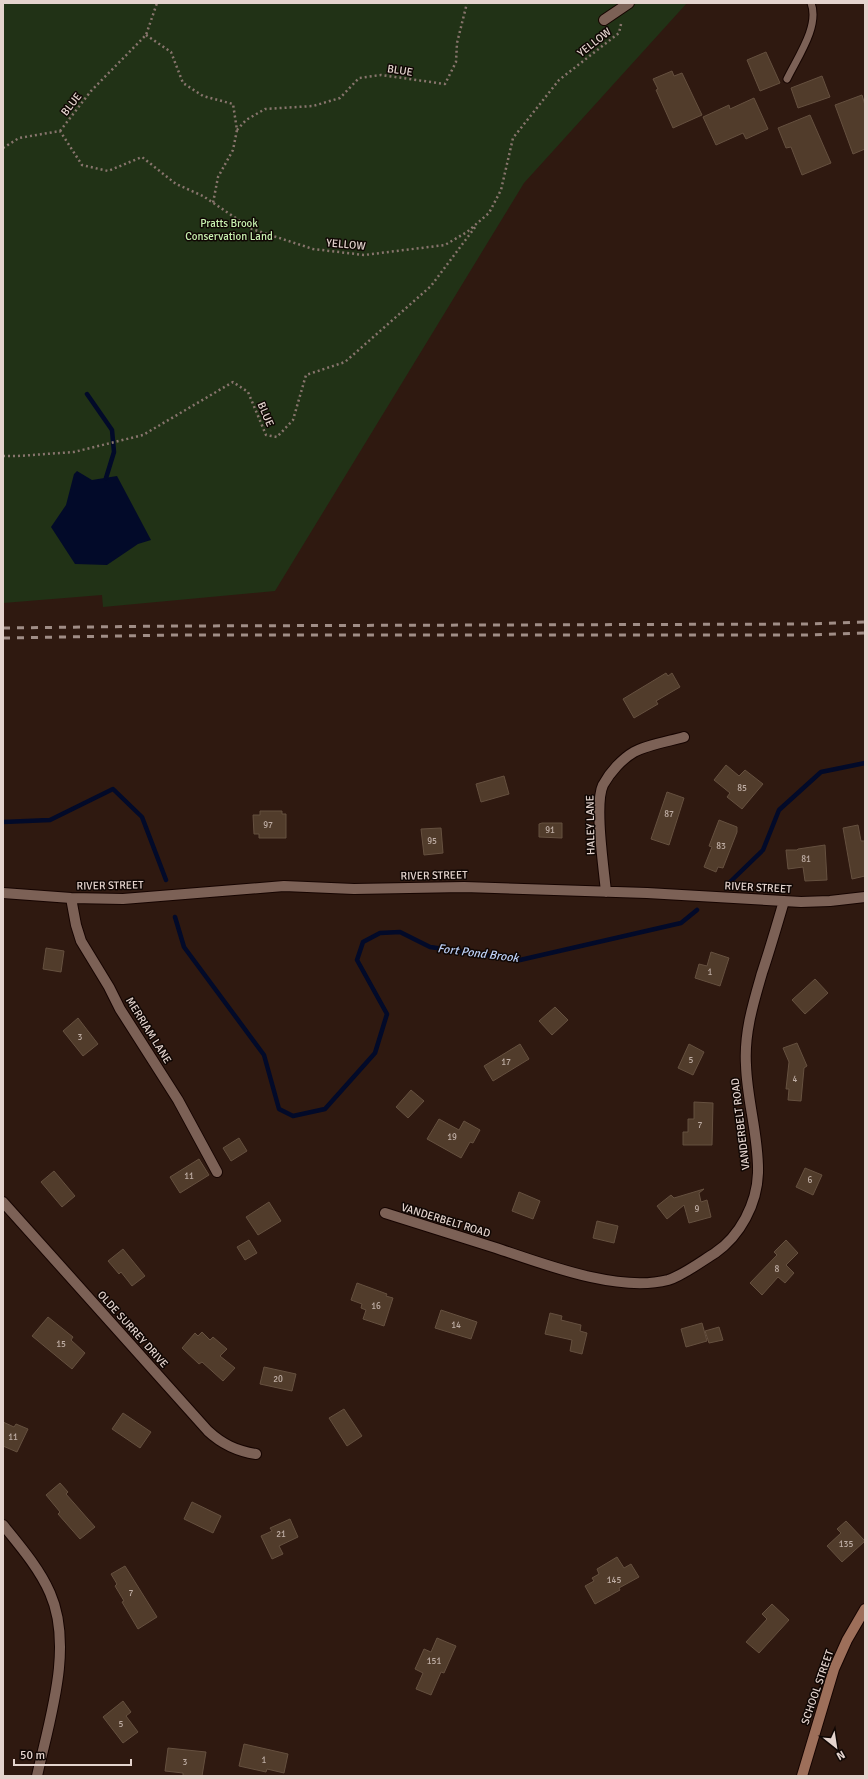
<svg xmlns="http://www.w3.org/2000/svg" width="868" height="1779" viewBox="0 0 868 1779" font-family="Signika,sans-serif">
<style>
.green{fill:#213216}
.water{fill:#020a29}
.lines{fill:none;stroke-linecap:round;stroke-linejoin:round}
.stream{stroke:#020a29;stroke-width:4.5}
.building{fill:#513c2b;stroke:#65503f}
.lane-casing{stroke:#160400;stroke-width:9}
.street-casing{stroke:#160400;stroke-width:12}
.secondary-casing{stroke:#160400;stroke-width:12}
.path{stroke:#88756d;stroke-width:2.5;stroke-dasharray:2 3;stroke-linecap:butt}
.lane{stroke:#7c6156;stroke-width:7}
.street{stroke:#7c6156;stroke-width:10}
.secondary{stroke:#9d6f5a;stroke-width:10}
.rail{stroke:#a08d86;stroke-width:3;stroke-dasharray:7 7;stroke-linecap:butt}
.labels{text-anchor:middle;stroke-width:3;stroke-linejoin:round;paint-order:stroke}
.number-label{font-size:9px;fill:#bfaea5}
.street-label{font-size:11px;fill:#e4d4ce;stroke:#100704}
.park-label{font-size:11px;fill:#c7f0af;stroke:#100704}
.water-label{font-size:12px;font-style:italic;fill:#bed1f8;stroke:#100704}
</style>
<rect width="100%" height="100%" fill="#2f1910"/>
<path class="green" d="M3 3H687L524 183 275 591 103 607 102 595 3 603Z"/>
<path class="water" d="M77 471 92 480 117 476 151 540 138 544 107 565 75 564 51 527 66 505 74 474Z"/>
<g class="lines">
<path class="stream" d="M87 394 112 430 114 452 106 478
M3 822 50 820 113 789 142 817 166 880
M730 882 763 850 779 810 821 772 865 763
M175 917 184 947 264 1055 279 1109 293 1116 325 1109 375 1053 387 1014 357 960 363 942 380 933 400 932 430 947 520 960 681 923 697 910"/>
</g>
<path class="building" d="M766 52 780 83 760 91 747 60Z
M672 71 674 76 682 73 702 115 673 128 656 90 658 89 653 79Z
M822 76 830 97 798 108 791 88Z
M862 95 865 105V149L853 154 835 105Z
M754 98 768 129 746 139 743 133 716 145 703 117 729 105 730 109Z
M810 115 831 163 802 175 791 147 786 148 778 128Z
M666 673 668 676 672 673 680 687 656 701 658 704 634 718 623 699Z
M726 765 739 776 745 770 763 784 742 809 727 797 730 793 714 780Z
M504 776 509 794 481 802 476 784Z
M667 792 684 798 669 845 651 839Z
M260 811H282V814H286V838H259V834H254L253 815H260Z
M719 820 737 827V832L723 868 718 867 716 872 704 867 712 847 709 846Z
M542 823H562V838L539 837V824Z
M858 825 861 841H865V876L852 879 843 828Z
M441 828 443 853 424 855 421 829Z
M825 845 827 880 805 881 803 867 788 869 786 850H797L798 849Z
M46 948 64 951 61 972 43 969Z
M711 952 729 958 720 986 695 978 699 964 707 966Z
M815 979 828 993 805 1014 792 1000Z
M555 1007 568 1020 552 1035 539 1021Z
M78 1018 98 1044 83 1056 63 1031Z
M797 1043 807 1066 804 1068 801 1101 788 1100 789 1089H786L789 1062 783 1048Z
M520 1044 529 1059 493 1081 484 1066Z
M689 1044 704 1052 693 1075 678 1068Z
M411 1090 424 1101 408 1118 396 1107Z
M694 1102 713 1103 712 1145H683V1132H688V1119H694Z
M439 1119 459 1130 464 1121 480 1130 473 1143 470 1142 461 1158 427 1139Z
M239 1138 247 1151 231 1161 223 1148Z
M199 1159 209 1175 180 1193 170 1177Z
M805 1168 822 1175 813 1195 796 1187Z
M54 1171 75 1196 62 1207 41 1182Z
M704 1189 699 1193 701 1202 707 1200 711 1217 689 1223 684 1205 667 1219 657 1206 671 1195 674 1198Z
M519 1192 540 1201 533 1219 512 1211Z
M269 1202 281 1221 258 1235 246 1217Z
M597 1221 618 1226 614 1243 593 1238Z
M249 1240 257 1253 245 1260 237 1247Z
M786 1240 798 1253 786 1265 794 1273 785 1283 778 1277 762 1295 750 1283 777 1255 774 1252Z
M123 1249 145 1276 132 1286 121 1272 119 1274 108 1261Z
M357 1283 387 1294 386 1296 393 1298 384 1326 363 1319 366 1310 361 1308 362 1304 351 1300Z
M441 1310 477 1322 471 1339 435 1328Z
M550 1313 562 1316 561 1320 581 1325 580 1331 587 1333 582 1354 570 1351 572 1340 545 1334Z
M48 1317 73 1337 71 1340 85 1353 72 1369 32 1336Z
M702 1323 707 1341 686 1347 681 1329Z
M719 1327 723 1340 709 1343 705 1331Z
M202 1332 210 1340 213 1337 227 1349 220 1356 235 1368 223 1381 202 1362 199 1364 182 1348 195 1333 198 1336Z
M264 1367 296 1374 292 1391 260 1384Z
M344 1409 362 1436 347 1446 329 1418Z
M123 1413 151 1432 140 1448 112 1429Z
M3 1422 14 1427 16 1424 28 1429 17 1452 3 1446Z
M60 1483 68 1492 66 1494 95 1527 80 1539 58 1514 60 1512 46 1495Z
M192 1502 221 1516 213 1533 184 1519Z
M290 1519 298 1537 279 1546 283 1554 272 1559 261 1536 272 1531 270 1528Z
M846 1521 865 1541 842 1562 827 1546 841 1533 837 1529Z
M617 1557 624 1568 631 1564 639 1577 619 1588 620 1590 595 1604 585 1586 594 1581 592 1578 599 1574 597 1569Z
M125 1566 157 1617 138 1629 122 1602 124 1601 115 1586 117 1584 111 1574Z
M772 1604 789 1620 759 1653 746 1642 767 1619 762 1614Z
M437 1638 456 1646 444 1673 441 1672 431 1695 416 1689 423 1673 415 1669 424 1649 431 1652Z
M123 1701 131 1712 126 1716 138 1732 123 1743 103 1717Z
M244 1744 288 1754 284 1773 267 1769 266 1772 239 1766Z
M168 1748 206 1752 202 1776H183V1773L165 1771Z"/>
<g class="lines">
<g class="lane-casing">
<path id="lane" d="M787 79C797 58 820 26 811 3"/>
</g>
<g class="street-casing">
<path id="street" d="M604 20 629 3
M606 892C604 869 594 804 603 785 610 772 622 759 634 752 646 745 670 741 684 737
M3 893 71 898 123 899 284 886 354 889 464 887 647 893 801 902 830 901 865 897
M71 898 76 925 81 941 109 987 120 1009 178 1100 217 1172
M3 1202 208 1431C222 1444 236 1451 256 1454
M385 1213C422 1225 459 1236 496 1248 544 1264 618 1293 668 1280 682 1276 702 1261 715 1253 740 1236 757 1204 758 1173 759 1137 747 1101 746 1065 744 1033 753 1004 762 973 770 949 777 925 784 901
M3 1525C20 1546 39 1568 50 1593 74 1647 49 1721 37 1776"/>
</g>
<g class="secondary-casing">
<path id="secondary" d="M802 1776 834 1669 847 1640 865 1609"/>
</g>
<path class="path" d="M146 35 171 52 183 83 203 96 233 104 237 130 233 150 218 177 213 203
M237 130 246 120 265 109 313 106 340 98 359 78 381 75 445 84 456 62 457 43 467 3
M60 131 91 91 146 35 157 3
M3 148 19 138 60 131 82 165 108 171 142 157 176 184 203 196 252 229 313 249 364 255 445 245 467 232 489 213 501 190 513 138 559 80 619 33 621 24
M3 456H18L74 452 143 435 233 382 248 392 266 435 277 437 293 420 306 375 345 362 431 286 476 226"/>
<use href="#lane" class="lane"/>
<use href="#street" class="street"/>
<use href="#secondary" class="secondary"/>
<path class="rail" d="M3 628 175 626 806 624 865 622
M3 638 175 635H807L865 633"/>
</g>
<g class="labels">
<g class="number-label">
<text x="742" y="791">85</text>
<text x="669" y="817">87</text>
<text x="268" y="828">97</text>
<text x="550" y="833">91</text>
<text x="432" y="844">95</text>
<text x="721" y="849">83</text>
<text x="806" y="862">81</text>
<text x="710" y="975">1</text>
<text x="80" y="1040">3</text>
<text x="691" y="1063">5</text>
<text x="506" y="1065">17</text>
<text x="795" y="1082">4</text>
<text x="700" y="1128">7</text>
<text x="452" y="1140">19</text>
<text x="189" y="1179">11</text>
<text x="810" y="1183">6</text>
<text x="697" y="1212">9</text>
<text x="777" y="1272">8</text>
<text x="376" y="1309">16</text>
<text x="456" y="1328">14</text>
<text x="61" y="1347">15</text>
<text x="278" y="1382">20</text>
<text x="13" y="1440">11</text>
<text x="281" y="1537">21</text>
<text x="846" y="1547">135</text>
<text x="614" y="1583">145</text>
<text x="131" y="1596">7</text>
<text x="434" y="1664">151</text>
<text x="121" y="1727">5</text>
<text x="264" y="1763">1</text>
<text x="185" y="1765">3</text>
</g>
<g class="street-label">
<text transform="translate(594 42) rotate(-38)" y="4">YELLOW</text>
<text transform="translate(400 70) rotate(9)" y="4">BLUE</text>
<text transform="translate(71 104) rotate(-52)" y="4">BLUE</text>
<text transform="translate(346 244) rotate(5)" y="4">YELLOW</text>
<text transform="translate(266 414) rotate(67)" y="4">BLUE</text>
<text transform="translate(590 825) rotate(-91)" y="4">HALEY LANE</text>
<text transform="translate(434 875) rotate(-1)" y="4">RIVER STREET</text>
<text transform="translate(110 885) rotate(-1)" y="4">RIVER STREET</text>
<text transform="translate(758 887) rotate(3)" y="4">RIVER STREET</text>
<text transform="translate(149 1030) rotate(58)" y="4">MERRIAM LANE</text>
<text transform="translate(740 1124) rotate(-97)" y="4">VANDERBELT ROAD</text>
<text transform="translate(446 1220) rotate(17)" y="4">VANDERBELT ROAD</text>
<text transform="translate(133 1329) rotate(48)" y="4">OLDE SURREY DRIVE</text>
<text transform="translate(817 1687) rotate(-71)" y="4">SCHOOL STREET</text>
</g>
<g class="park-label">
<text x="229" y="227">Pratts Brook<tspan x="229" dy="13">Conservation Land</tspan></text>
</g>
<g class="water-label">
<text transform="translate(478 953) rotate(7)" y="4">Fort Pond Brook</text>
</g>
</g>
<rect width="868" height="1779" fill="none" stroke="#e4d4ce" stroke-width="8"/>
<g transform="translate(836 1747) rotate(150)" stroke="#100704" stroke-width="3" paint-order="stroke">
<path d="M0-3L7 15L0 10L-7 15Z" fill="#e4d4ce"/>
<text y="-6" font-size="11" font-weight="bold" text-anchor="middle" fill="#e4d4ce">N</text>
</g>
<path d="M14 1759v6h117v-6" fill="none" stroke="#e4d4ce" stroke-width="2"/>
<text x="20" y="1759" font-size="12" fill="#e4d4ce" stroke="#100704" stroke-width="3" paint-order="stroke">50 m</text>
</svg>
